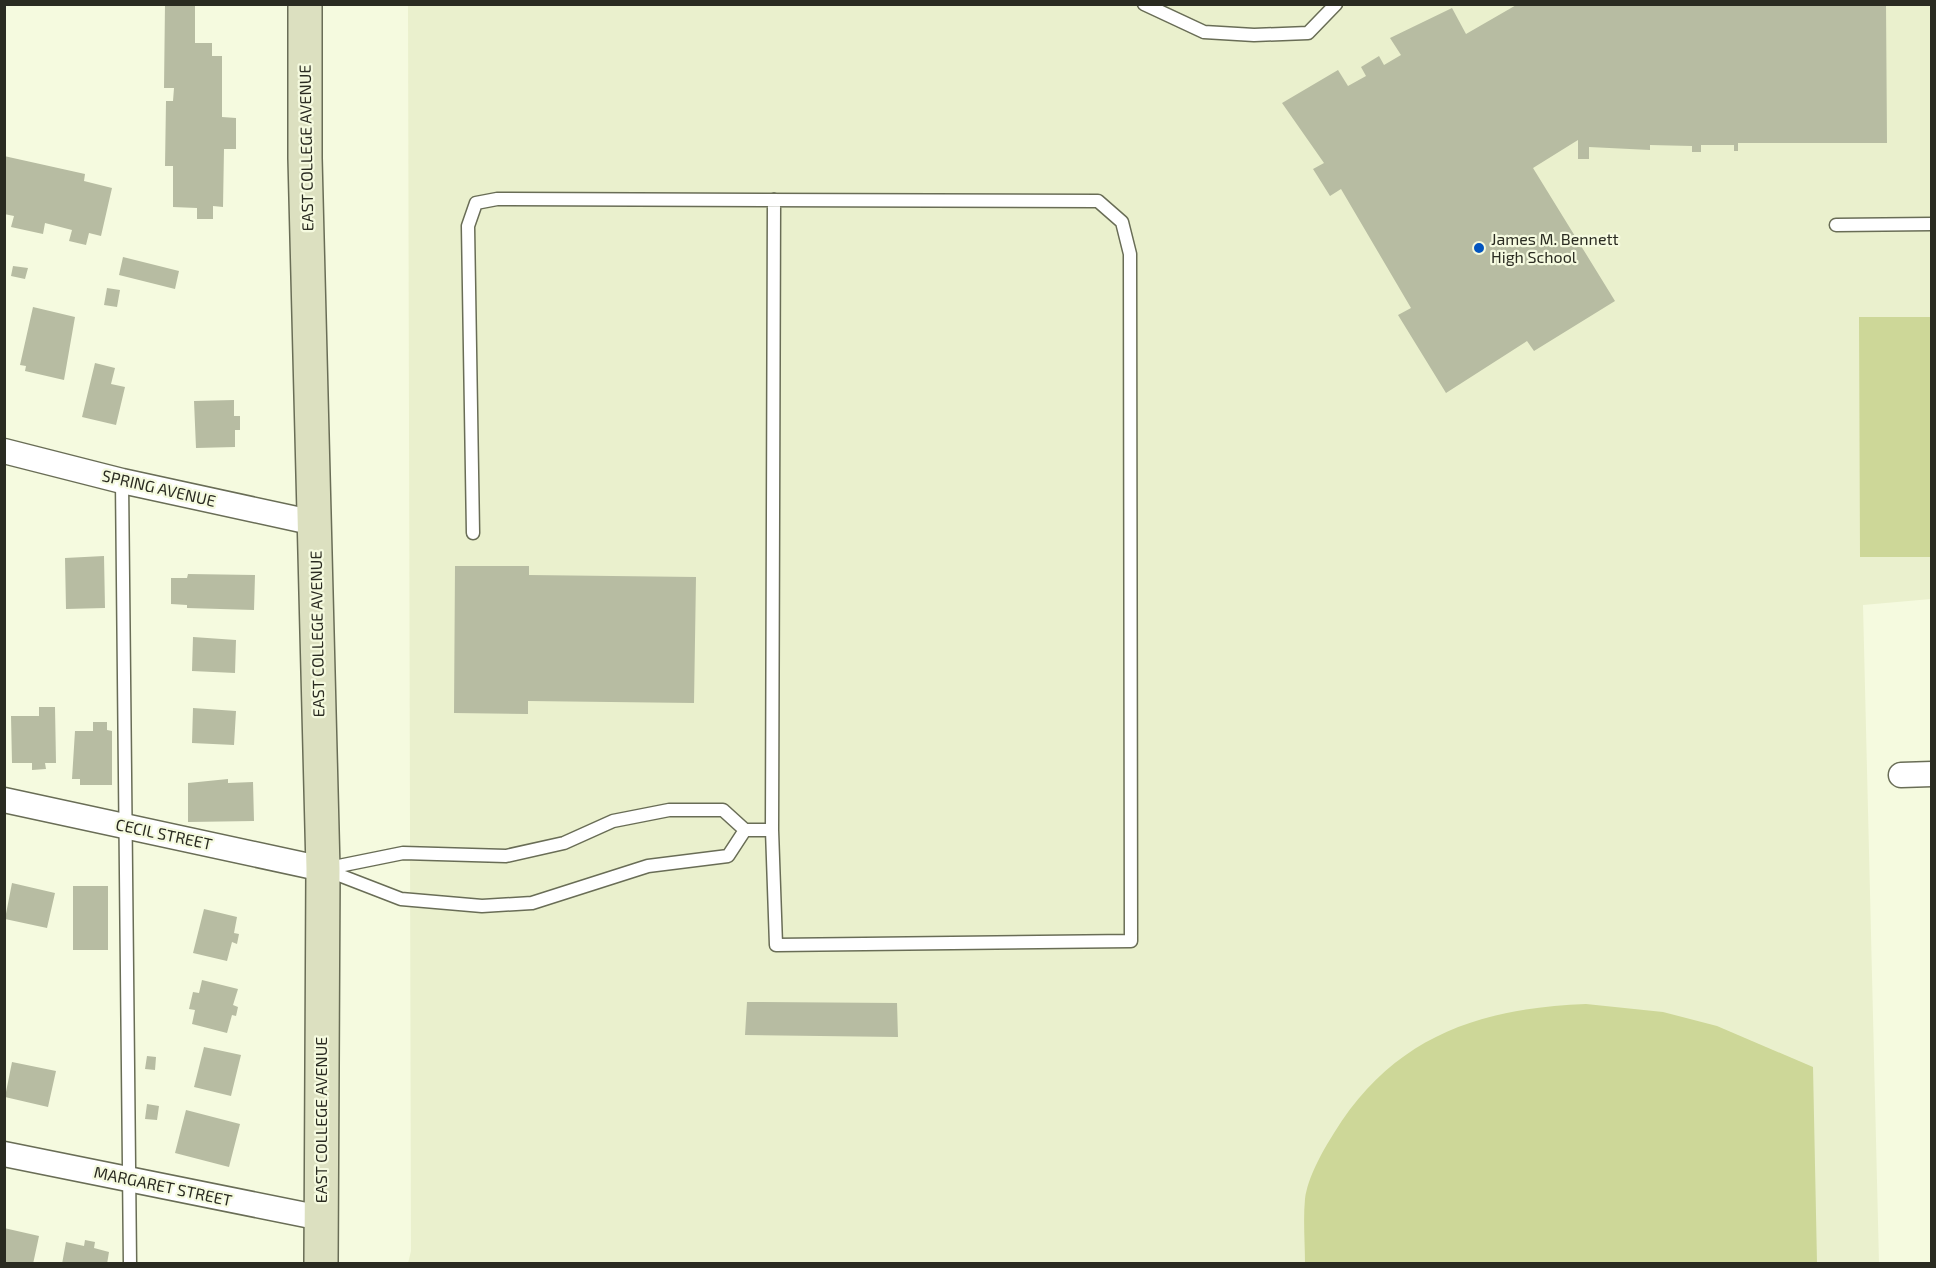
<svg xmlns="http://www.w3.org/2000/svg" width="1936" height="1268" viewBox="0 0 1936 1268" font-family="'Exo 2',sans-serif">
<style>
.built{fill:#eaf0cd}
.green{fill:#cdd798}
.building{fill:#b7bca2}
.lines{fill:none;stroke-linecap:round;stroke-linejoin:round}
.lane-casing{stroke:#696d56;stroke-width:15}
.street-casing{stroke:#696d56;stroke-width:27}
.secondary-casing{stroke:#696d56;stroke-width:36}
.lane{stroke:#fff;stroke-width:12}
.street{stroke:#fff;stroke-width:24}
.secondary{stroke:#dce0c0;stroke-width:33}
.poi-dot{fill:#0355bf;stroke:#f5fadf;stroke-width:2}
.labels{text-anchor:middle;stroke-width:4.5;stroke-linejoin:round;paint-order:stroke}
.street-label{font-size:16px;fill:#2a2b21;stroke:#f5fadf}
.poi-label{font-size:16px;fill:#2a2b21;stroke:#f5fadf;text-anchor:start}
</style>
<rect width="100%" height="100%" fill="#f5fadf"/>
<path class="built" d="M408 5H1931V599L1863 605 1879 1263H408L411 1251Z"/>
<path class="green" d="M1859 317H1931V557H1860Z
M1586 1004 1663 1012 1717 1026 1813 1067 1817 1263H1305C1305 1243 1303 1220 1305 1199 1308 1177 1322 1152 1334 1133 1393 1037 1479 1008 1586 1004Z"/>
<path class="building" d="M165 4H195V43H212V56H222V117L236 118V149H224L223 207 213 206V219H197V208L173 207V166H165L166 101H173L174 88H164Z
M1518 4H1886L1887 143H1738V151H1734V145H1701V152H1692V146L1650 145V150L1589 147V159H1578V140L1533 168 1615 301 1534 351 1527 341 1446 393 1398 315 1411 308 1341 189 1330 196 1313 169 1324 163 1282 103 1338 70 1348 86 1366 76 1361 67 1379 56 1384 65 1401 55 1390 38 1452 8 1466 34Z
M4 156 85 174 84 181 112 188 101 236 89 233 86 245 69 241 72 230 45 223 43 234 11 227 14 216 4 214Z
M123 257 179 271 175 289 119 275Z
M13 266 28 268 25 279 11 276Z
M107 288 120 290 117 307 104 305Z
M33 307 75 317 64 380 25 371 26 366 20 365Z
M95 363 115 368 111 384 125 387 116 425 82 417Z
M234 400V416H240V430H235V447L196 448 194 401Z
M104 556 105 608 66 609 65 558Z
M455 566H529V575L696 577 694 703 528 701V714L454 713Z
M188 574 255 575 254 610 187 608V605L171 604V578H187Z
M193 637 236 640 235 673 192 671Z
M39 707H55L56 763H45L46 769 32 770V763H12L11 716H39Z
M193 708 236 711 234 745 192 743Z
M93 722H107V730L112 731V785H80V779H72L75 731H93Z
M228 779V783L253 782 254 821 188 822V783Z
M12 883 55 893 47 928 5 919Z
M73 886H108V950H73Z
M204 909 237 917 234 933 239 934 237 944 232 942 227 961 193 953Z
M202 980 238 989 233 1005 238 1007 236 1016 232 1015 227 1033 192 1024 195 1010 189 1009 193 992 199 993Z
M747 1002 897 1003 898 1037 745 1035Z
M204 1047 241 1055 231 1096 194 1087Z
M147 1056 156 1057 155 1070 145 1069Z
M12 1062 56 1071 48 1107 5 1097Z
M147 1104 159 1106 157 1120 145 1119Z
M186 1110 240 1124 229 1167 175 1153Z
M4 1228 39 1236 33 1264H4Z
M85 1240 95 1242 94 1248 109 1252 107 1264H62L66 1242 84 1246Z"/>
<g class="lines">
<g class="lane-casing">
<path id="lane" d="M1144 4 1204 32 1254 35 1308 33 1336 4
M1836 225 1932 224
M122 481 130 1264
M473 533 468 226 476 203 497 199 1098 201 1122 222 1130 254 1131 941 776 945 772 830 774 200
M324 869 403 853 506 856 564 843 613 821 669 810H723L745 830H772
M326 870 401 899 482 906 532 903 648 866 728 856 745 830"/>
</g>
<g class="street-casing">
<path id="street" d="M4 451 122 481 315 523
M1901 775 1932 774
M4 800 323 869
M4 1154 321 1218"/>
</g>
<g class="secondary-casing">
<path id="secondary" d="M305 4V158L323 869 321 1264"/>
</g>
<use href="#lane" class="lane"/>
<use href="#street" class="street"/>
<use href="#secondary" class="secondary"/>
</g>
<circle class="poi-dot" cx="1479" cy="248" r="6"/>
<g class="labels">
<g class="street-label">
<text transform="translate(306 148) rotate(-91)" y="6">EAST COLLEGE AVENUE</text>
<text transform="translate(159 488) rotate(13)" y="6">SPRING AVENUE</text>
<text transform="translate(317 634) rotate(-91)" y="6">EAST COLLEGE AVENUE</text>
<text transform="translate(164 834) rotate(12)" y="6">CECIL STREET</text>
<text transform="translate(321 1120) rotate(-90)" y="6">EAST COLLEGE AVENUE</text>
<text transform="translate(163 1186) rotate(12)" y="6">MARGARET STREET</text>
</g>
<g class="poi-label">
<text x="1491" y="245">James M. Bennett<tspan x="1491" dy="18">High School</tspan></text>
</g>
</g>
<rect width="1936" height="1268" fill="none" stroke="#2a2b21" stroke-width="12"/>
</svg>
